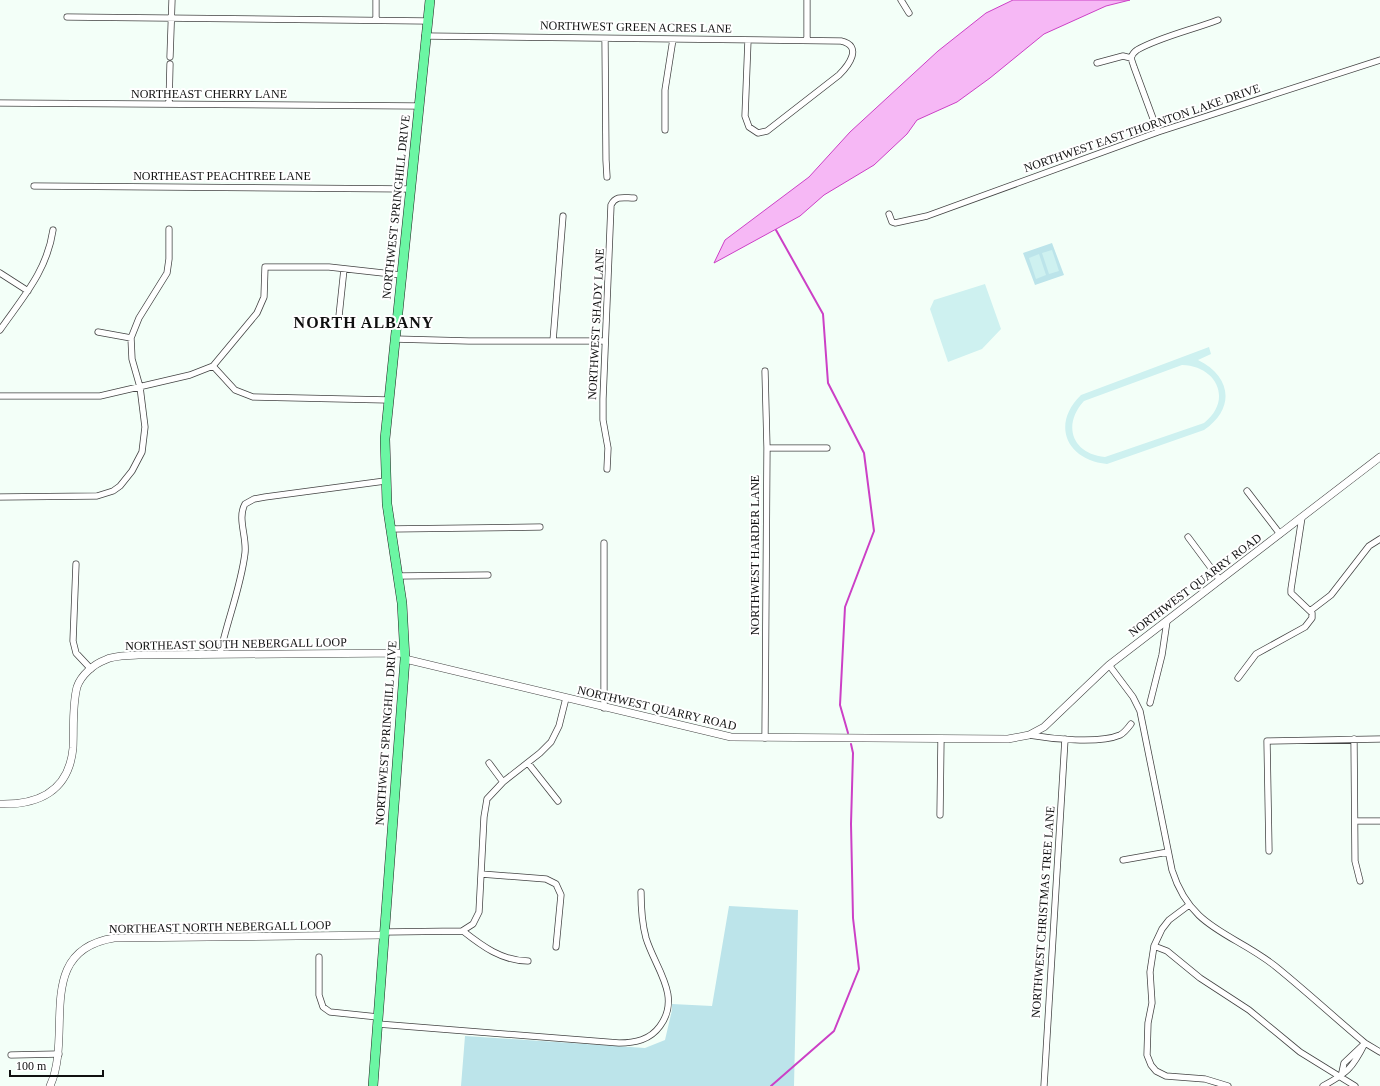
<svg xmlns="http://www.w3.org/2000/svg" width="1380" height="1086" viewBox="0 0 1380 1086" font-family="Georgia,serif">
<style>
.green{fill:#bce4ea}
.pitch{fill:#cef1f0;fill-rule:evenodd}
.water{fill:#f6b8f5;stroke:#cc40c6}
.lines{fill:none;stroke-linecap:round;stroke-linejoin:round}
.stream{stroke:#cc40c6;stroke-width:2}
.minor-casing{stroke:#434343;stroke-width:7}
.tertiary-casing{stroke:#434343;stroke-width:8}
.primary-casing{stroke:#212121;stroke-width:10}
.minor{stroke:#fff;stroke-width:5.5}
.tertiary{stroke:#fff;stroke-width:7}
.primary{stroke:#6bf6a3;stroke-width:9}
.labels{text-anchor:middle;stroke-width:4;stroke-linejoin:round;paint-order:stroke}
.street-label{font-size:12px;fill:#101010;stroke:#fff}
.district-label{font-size:16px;font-weight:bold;letter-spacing:1px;fill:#101010;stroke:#fff}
</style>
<rect width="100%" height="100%" fill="#f3fff8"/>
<path class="green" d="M1052 243 1064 275 1035 285 1023 253Z
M729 906 798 910 794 1086H461L465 1036 645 1048 665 1040 672 1010V1004L712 1006Z"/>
<path class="pitch" d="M1052 250 1059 271 1049 274 1042 253Z
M1039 254 1046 275 1036 279 1029 258Z
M985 284 1001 329 982 349 948 362 930 309 934 300Z
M1209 347 1211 354 1198 360C1231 376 1236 408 1204 430L1107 464C1066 460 1051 424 1081 395ZM1182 365C1217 366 1233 400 1204 423L1105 457C1072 454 1062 425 1084 401Z"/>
<path class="water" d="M1013 0H1130L1106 6 1044 34 990 78 957 102 917 120 907 134 874 165 824 195 800 216 714 263 725 240 809 177 850 132 938 51 986 13Z"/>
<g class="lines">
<path class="stream" d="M776 230 823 314 828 383 864 453 874 531 845 607 840 705 848 733
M771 1086 834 1031 859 969 853 918 851 824 853 753 851 744"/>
<g class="minor-casing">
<path id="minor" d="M807 0V40
M901 0 909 13
M67 17 427 21
M376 20V0
M425 36 841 41C863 46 849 65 839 75L767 131 758 133 749 127 745 116 748 40
M605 39 606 160 607 177
M170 57 172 0
M1097 63 1123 56 1131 58
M0 103 418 106
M169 104 170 64
M665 130V90L673 39
M1158 132 1134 67 1131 58C1132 55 1134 52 1137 50 1160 37 1192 30 1218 20
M34 186 410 189
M889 214 892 222 895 223 927 216 1158 132 1380 60
M0 273 28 291
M339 316 344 269
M0 330C23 297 47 271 53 230
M98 332 131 338
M395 339 469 341H604
M553 341 563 216
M213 366 257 313 264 297 265 267H329L401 275
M0 396H100L190 375 213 366 235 390 253 397 388 400
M767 448H827
M607 469 608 448 603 420V399L611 205C616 195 624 198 634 198
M1247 491 1280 534
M0 497 97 496 113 491 120 486 132 471 142 452 145 427 140 387 132 359 131 338 139 318 167 273 169 259V229
M390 529 540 527
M1188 537 1220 580
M76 564 73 641 76 653 91 669
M398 576 488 575
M1310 611 1331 595 1369 546 1380 539
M220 654C227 621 241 587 245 553 247 537 237 518 245 504L254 499 265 497 385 481
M1109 665 1133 697 1140 711 1172 870C1191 930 1232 932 1275 966 1306 991 1335 1018 1365 1043L1380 1052
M1238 678 1256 654 1305 627 1312 618V613L1291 593V589L1302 517
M1150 703 1162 655 1167 621
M604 708V543
M1029 735C1052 739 1099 744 1120 735 1124 733 1128 728 1131 724
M765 738 767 448 765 371
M1354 739 1355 861 1360 881
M489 763 503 782
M528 763 558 801
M940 815 941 739
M1355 821H1380
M1269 851 1267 741 1380 739
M1123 860 1168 852
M481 874 546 879 556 884 561 895 556 947
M1189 905 1169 920 1162 929 1154 946 1150 972 1152 1003 1148 1023 1147 1055 1151 1065 1156 1071 1166 1076 1205 1079 1228 1086
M463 931C482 946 502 961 528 961
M385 932 462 931 473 924 479 912 484 817 487 799 503 782 540 753 551 742 559 726 566 698
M1154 946 1167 951 1200 978 1249 1010 1300 1052 1355 1086
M319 957V995L323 1007 330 1012 378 1017
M378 1024 619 1043C635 1043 650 1040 660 1026 682 996 655 968 646 938 642 923 641 907 641 892
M11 1055 59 1054
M1341 1077 1344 1063 1363 1045
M1044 1086 1065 739
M1323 1086C1347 1073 1352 1069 1365 1043"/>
</g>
<g class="tertiary-casing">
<path id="tertiary" d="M405 659 731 737 1008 739 1029 735 1044 727 1109 665 1380 457
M0 804C39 805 69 791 73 748 74 728 72 706 77 687 81 675 94 664 105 660 114 655 128 656 138 655L405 653
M50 1086C74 1034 33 951 114 938L384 935"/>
</g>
<g class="primary-casing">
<path id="primary" d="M373 1086 405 659 402 603 387 504 385 439 430 0"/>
</g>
<use href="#minor" class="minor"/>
<use href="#tertiary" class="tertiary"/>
<use href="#primary" class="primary"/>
</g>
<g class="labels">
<g class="street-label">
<text transform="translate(636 27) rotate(1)" y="4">NORTHWEST GREEN ACRES LANE</text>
<text x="209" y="98">NORTHEAST CHERRY LANE</text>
<text transform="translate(1142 128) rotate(-19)" y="4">NORTHWEST EAST THORNTON LAKE DRIVE</text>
<text x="222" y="180">NORTHEAST PEACHTREE LANE</text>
<text transform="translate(396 207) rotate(-84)" y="4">NORTHWEST SPRINGHILL DRIVE</text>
<text transform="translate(596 324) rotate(-87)" y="4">NORTHWEST SHADY LANE</text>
<text transform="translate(755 555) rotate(-90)" y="4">NORTHWEST HARDER LANE</text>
<text transform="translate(1195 585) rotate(-37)" y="4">NORTHWEST QUARRY ROAD</text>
<text transform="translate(236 644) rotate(-1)" y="4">NORTHEAST SOUTH NEBERGALL LOOP</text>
<text transform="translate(657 708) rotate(13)" y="4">NORTHWEST QUARRY ROAD</text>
<text transform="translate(386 733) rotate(-86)" y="4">NORTHWEST SPRINGHILL DRIVE</text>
<text transform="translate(1043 912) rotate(-86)" y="4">NORTHWEST CHRISTMAS TREE LANE</text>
<text transform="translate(220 927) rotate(-1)" y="4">NORTHEAST NORTH NEBERGALL LOOP</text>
</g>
<g class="district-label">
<text x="364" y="328">NORTH ALBANY</text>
</g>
</g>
<path d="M10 1070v6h93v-6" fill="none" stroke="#101010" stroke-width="2"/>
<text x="16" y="1070" font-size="12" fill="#101010" stroke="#ffffff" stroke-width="3" paint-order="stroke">100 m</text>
</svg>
